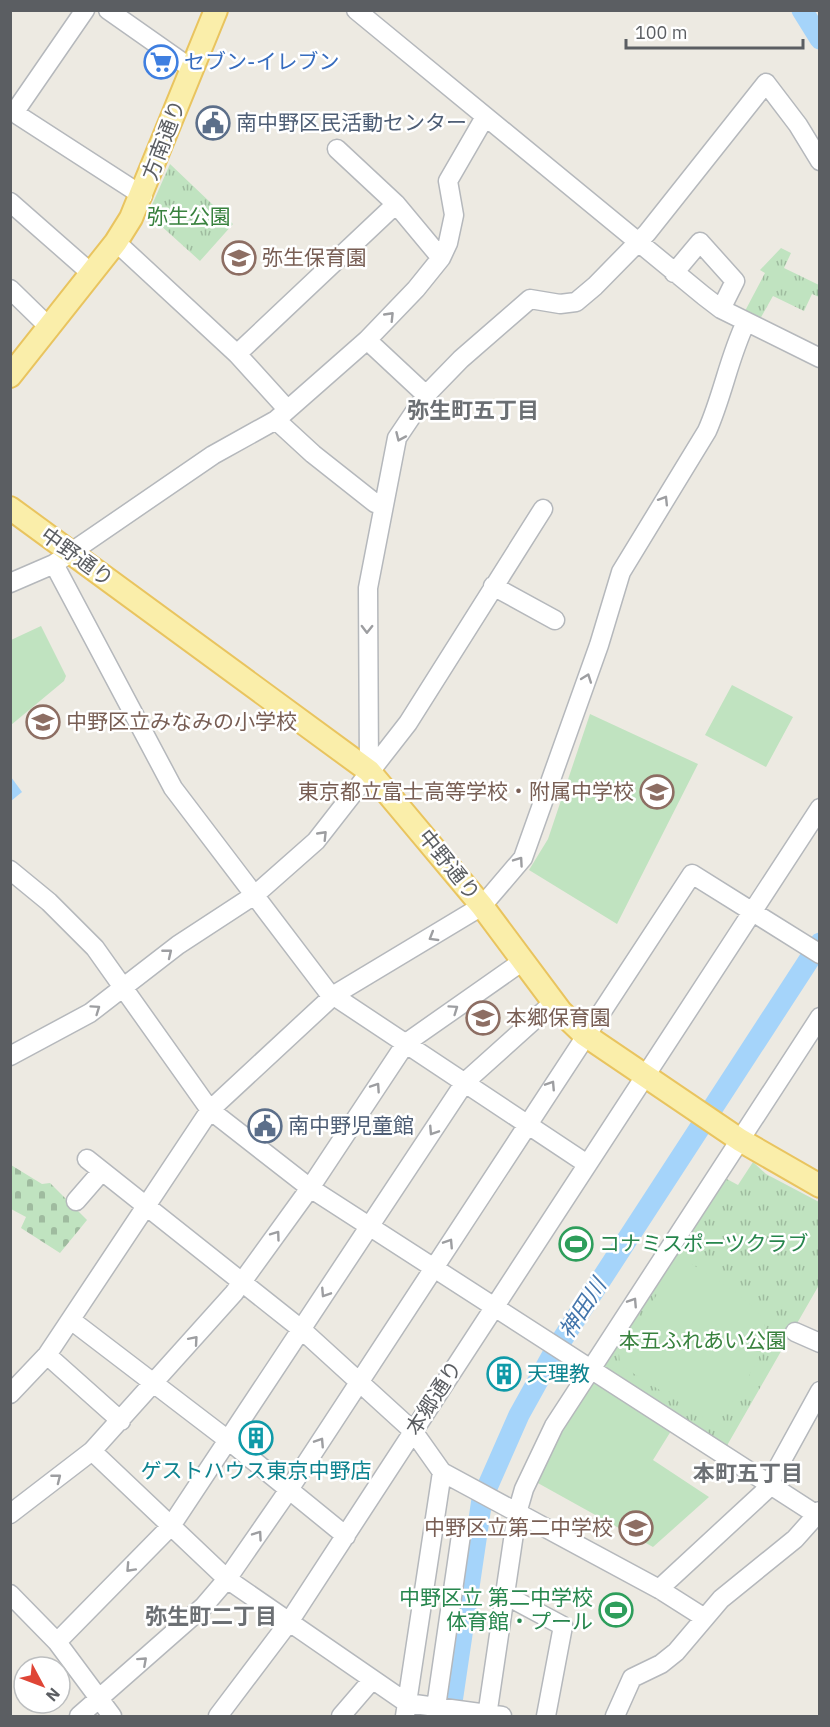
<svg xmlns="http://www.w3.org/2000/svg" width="830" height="1727" viewBox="0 0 830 1727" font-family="'IBM Plex Sans','Noto Sans JP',sans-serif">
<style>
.grass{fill:url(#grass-tufts)}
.cemetery{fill:url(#cemetery-stones)}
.pitch{fill:#c0e3c0}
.water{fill:#a5d4fa}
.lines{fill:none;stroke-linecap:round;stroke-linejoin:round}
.river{stroke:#a5d4fa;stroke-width:21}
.minor-casing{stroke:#b5b8bc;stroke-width:21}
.major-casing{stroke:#e9c45f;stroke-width:26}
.minor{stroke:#fff;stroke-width:18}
.major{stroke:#faeeaa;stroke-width:22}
.oneway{stroke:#9d9ea1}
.labels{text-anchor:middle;stroke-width:5;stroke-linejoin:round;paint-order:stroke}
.shop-label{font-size:21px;fill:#366cbe;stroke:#fff;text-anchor:start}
.service-label{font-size:21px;fill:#4e5e75;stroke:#fff;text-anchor:start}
.street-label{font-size:21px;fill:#5b5e62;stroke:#fff}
.park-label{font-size:21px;fill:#39823e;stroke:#fff}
.education-label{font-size:21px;fill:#785e54;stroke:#fff;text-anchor:start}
.leisure-label{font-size:21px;fill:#27864d;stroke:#fff;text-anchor:start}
.culture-label{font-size:21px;fill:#0d838f;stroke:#fff;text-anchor:start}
.neighbourhood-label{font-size:22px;font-weight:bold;fill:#6c7074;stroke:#fff}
.water-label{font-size:22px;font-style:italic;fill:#4375ab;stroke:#fff}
</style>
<defs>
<pattern id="grass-tufts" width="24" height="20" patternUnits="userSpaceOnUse" patternTransform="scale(1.5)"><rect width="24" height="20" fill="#c0e3c0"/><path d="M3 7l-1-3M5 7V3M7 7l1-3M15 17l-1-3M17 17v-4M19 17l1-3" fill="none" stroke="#9fbb9f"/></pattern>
<pattern id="cemetery-stones" width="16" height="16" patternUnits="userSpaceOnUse" patternTransform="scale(1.5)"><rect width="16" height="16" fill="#c0e3c0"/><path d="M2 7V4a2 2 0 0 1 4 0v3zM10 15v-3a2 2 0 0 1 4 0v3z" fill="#9fbb9f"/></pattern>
</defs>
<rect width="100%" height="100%" fill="#edeae2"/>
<path class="grass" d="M170 164 233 224 200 261 148 214Z
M781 248 791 253 784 268 819 285V297L812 294 804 311 773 296 760 319 745 311 765 273 760 270Z
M753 1162 766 1174 819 1202V1285L725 1449 600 1367 723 1177 738 1185Z"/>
<path class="cemetery" d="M11 1165 42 1184 50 1183 87 1220 60 1253 21 1228 26 1217 11 1209Z"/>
<path class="pitch" d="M41 626 66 676 64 681 11 725V640Z
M732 685 793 717 766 767 705 735Z
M590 714 698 764 617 924 529 870 548 839Z
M681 1257C701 1271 757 1300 764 1323 773 1352 731 1402 715 1425L620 1365 619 1354Z
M594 1383 671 1431 653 1460 709 1497 653 1547 536 1482 561 1431Z"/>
<path class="water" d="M11 777 22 792 11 801Z"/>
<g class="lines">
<path class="river" d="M802 10 820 39
M450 1716 482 1499 519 1415 554 1352 820 943"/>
<g class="minor-casing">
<path id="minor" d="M108 10 192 69
M356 10 704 296 721 309 820 358
M10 110 143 196
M14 113 85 10
M337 149 396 204 441 258
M10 202 92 274
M116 242 237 354 287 409
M674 273 700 242 735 281 721 309
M10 289 50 328
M367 340 426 395
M237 354 396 204
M276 420 313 454 375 503 383 505
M54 564 173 788 328 992 587 1164
M10 583 54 564 213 455 276 420 367 340 416 289 441 258 448 243 454 215 448 181 485 117
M493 586 555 620
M369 771 368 588 397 438 426 395 461 359 530 299 560 304 576 302 595 286 647 233 766 83 798 125 820 161
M10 870 49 902 95 948 210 1110 310 1188 817 1515
M10 1056 90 1013 178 945 256 894 316 841 408 723 543 509
M87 1159 301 1329 413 1431 442 1472 659 1589 700 1615 703 1620
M76 1201 102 1171
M71 1320 228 1440 346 1536
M795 1332 820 1343
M47 1355 121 1421
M10 1394 47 1355 210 1110 334 995 482 906 523 858 599 645 621 572 707 431C723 395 729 357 746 322
M92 1451 227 1579 407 1703 502 1716
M10 1514 92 1451 234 1293 310 1188 406 1043 523 961
M659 1589 765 1491 820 1391
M10 1594 57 1642 112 1716
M505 1595 563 1626 546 1716
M57 1642 171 1526 465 1082 554 1002
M436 1707 461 1535
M79 1716 203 1607 227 1579 288 1491 692 874 820 954
M218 1716 289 1622 820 808
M341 1716 372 1680
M405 1716 442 1472
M487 1716 517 1513 524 1489 554 1426 820 1017
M615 1716 632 1678 661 1664 676 1652 721 1599 795 1539 820 1511"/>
</g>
<g class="major-casing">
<path id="major" d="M10 376 116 242 131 218 216 10
M10 508 369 771 482 906 561 1012 585 1035 740 1140 820 1186"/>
</g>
<use href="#minor" class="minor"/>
<use href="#major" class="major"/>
</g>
<defs><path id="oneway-chevron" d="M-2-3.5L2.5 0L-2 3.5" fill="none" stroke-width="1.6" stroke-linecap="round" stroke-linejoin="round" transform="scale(1.5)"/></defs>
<g class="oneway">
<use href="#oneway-chevron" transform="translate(390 316) rotate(-46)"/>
<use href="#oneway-chevron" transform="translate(400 437) rotate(114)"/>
<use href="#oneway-chevron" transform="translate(664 500) rotate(-58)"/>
<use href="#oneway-chevron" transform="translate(367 629) rotate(91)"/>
<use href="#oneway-chevron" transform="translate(587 678) rotate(-70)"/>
<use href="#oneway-chevron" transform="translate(323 835) rotate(-46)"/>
<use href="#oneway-chevron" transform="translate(519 861) rotate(-55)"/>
<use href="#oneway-chevron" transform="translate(433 937) rotate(149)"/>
<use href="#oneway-chevron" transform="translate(168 953) rotate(-39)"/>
<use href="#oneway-chevron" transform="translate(96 1009) rotate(-35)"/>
<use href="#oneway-chevron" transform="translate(454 1009) rotate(-35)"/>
<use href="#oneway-chevron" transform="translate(551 1085) rotate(-57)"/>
<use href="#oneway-chevron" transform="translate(376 1087) rotate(-56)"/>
<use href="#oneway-chevron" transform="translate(433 1131) rotate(123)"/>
<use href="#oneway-chevron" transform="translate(276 1235) rotate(-54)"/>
<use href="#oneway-chevron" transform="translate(449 1243) rotate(-57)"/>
<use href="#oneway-chevron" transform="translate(325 1293) rotate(123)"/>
<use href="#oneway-chevron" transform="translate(633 1302) rotate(-57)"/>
<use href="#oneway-chevron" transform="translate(194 1340) rotate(-49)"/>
<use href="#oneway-chevron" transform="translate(320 1442) rotate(-57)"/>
<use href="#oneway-chevron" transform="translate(57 1478) rotate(-38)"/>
<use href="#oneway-chevron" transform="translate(258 1535) rotate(-55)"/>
<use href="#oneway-chevron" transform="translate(130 1568) rotate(133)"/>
<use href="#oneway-chevron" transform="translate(143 1661) rotate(-42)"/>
</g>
<defs>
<g id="supermarket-ring" transform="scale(1.725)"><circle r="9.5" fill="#fff" stroke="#3f7fe0" stroke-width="1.5"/><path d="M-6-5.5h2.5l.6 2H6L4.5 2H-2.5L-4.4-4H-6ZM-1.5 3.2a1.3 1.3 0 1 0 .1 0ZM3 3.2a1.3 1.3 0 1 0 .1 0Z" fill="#3f7fe0"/></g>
<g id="civic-ring" transform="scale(1.725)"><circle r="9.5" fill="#fff" stroke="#5c6f8a" stroke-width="1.5"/><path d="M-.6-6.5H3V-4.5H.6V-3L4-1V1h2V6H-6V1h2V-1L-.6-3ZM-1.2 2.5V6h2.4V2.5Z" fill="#5c6f8a"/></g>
<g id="school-ring" transform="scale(1.725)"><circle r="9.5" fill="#fff" stroke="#8d6e63" stroke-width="1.5"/><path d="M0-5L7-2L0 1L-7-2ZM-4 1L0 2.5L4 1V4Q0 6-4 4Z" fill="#8d6e63"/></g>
<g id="stadium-ring" transform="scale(1.725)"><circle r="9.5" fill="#fff" stroke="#2e9e5b" stroke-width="1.5"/><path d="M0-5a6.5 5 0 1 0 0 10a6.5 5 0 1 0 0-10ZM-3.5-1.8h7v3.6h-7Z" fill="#2e9e5b"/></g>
<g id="building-ring" transform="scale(1.725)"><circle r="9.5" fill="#fff" stroke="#0f9aa8" stroke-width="1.5"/><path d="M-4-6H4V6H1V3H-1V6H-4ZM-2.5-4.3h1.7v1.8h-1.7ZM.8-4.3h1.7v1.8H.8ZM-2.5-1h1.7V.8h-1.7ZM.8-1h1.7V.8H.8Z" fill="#0f9aa8"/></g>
</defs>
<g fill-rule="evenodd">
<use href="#supermarket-ring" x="161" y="62"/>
<use href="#civic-ring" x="213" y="123"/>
<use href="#school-ring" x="239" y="258"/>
<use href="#school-ring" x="43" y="722"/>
<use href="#school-ring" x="657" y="792"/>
<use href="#school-ring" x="483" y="1018"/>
<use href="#civic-ring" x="265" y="1126"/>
<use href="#stadium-ring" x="576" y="1244"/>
<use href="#building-ring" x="504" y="1374"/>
<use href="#building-ring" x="256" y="1438"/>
<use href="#school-ring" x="636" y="1528"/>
<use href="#stadium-ring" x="616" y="1610"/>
</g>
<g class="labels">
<g class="shop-label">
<text x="184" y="69">セブン-イレブン</text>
</g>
<g class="service-label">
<text x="236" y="130">南中野区民活動センター</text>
<text x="288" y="1133">南中野児童館</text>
</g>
<g class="street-label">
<text transform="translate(164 140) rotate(-69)" y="7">方南通り</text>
<text transform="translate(77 557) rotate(36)" y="7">中野通り</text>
<text transform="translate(449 865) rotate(51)" y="7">中野通り</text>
<text transform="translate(434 1398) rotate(-57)" y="7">本郷通り</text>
</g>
<g class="park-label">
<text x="189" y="224">弥生公園</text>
<text x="703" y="1348">本五ふれあい公園</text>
</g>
<g class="education-label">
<text x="262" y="265">弥生保育園</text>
<text x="66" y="729">中野区立みなみの小学校</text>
<text x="634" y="799" text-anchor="end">東京都立富士高等学校・附属中学校</text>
<text x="506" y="1025">本郷保育園</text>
<text x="613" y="1535" text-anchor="end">中野区立第二中学校</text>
</g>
<g class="leisure-label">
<text x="599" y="1251">コナミスポーツクラブ</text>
<text x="593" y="1605" text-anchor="end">中野区立 第二中学校<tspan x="593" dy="24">体育館・プール</tspan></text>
</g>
<g class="culture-label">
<text x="527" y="1381">天理教</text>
<text x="256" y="1478" text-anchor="middle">ゲストハウス東京中野店</text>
</g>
<g class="neighbourhood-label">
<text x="473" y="418">弥生町五丁目</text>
<text x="748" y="1481">本町五丁目</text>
<text x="211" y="1624">弥生町二丁目</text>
</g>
<g class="water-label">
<text transform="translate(582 1308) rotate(-57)" y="8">神田川</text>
</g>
</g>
<rect width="830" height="1727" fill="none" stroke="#5b5e62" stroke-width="24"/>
<g transform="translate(42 1685) rotate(131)"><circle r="28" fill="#ffffff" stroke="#bdbfc0" stroke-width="1.5"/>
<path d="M0-4.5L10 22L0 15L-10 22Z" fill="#df4536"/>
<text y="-9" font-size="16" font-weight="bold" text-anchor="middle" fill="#5b5e62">N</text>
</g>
<path d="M626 39v9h177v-9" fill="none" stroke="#5b5e62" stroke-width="3"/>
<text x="635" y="39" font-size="18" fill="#5b5e62" stroke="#ffffff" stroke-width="4.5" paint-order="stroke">100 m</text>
</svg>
